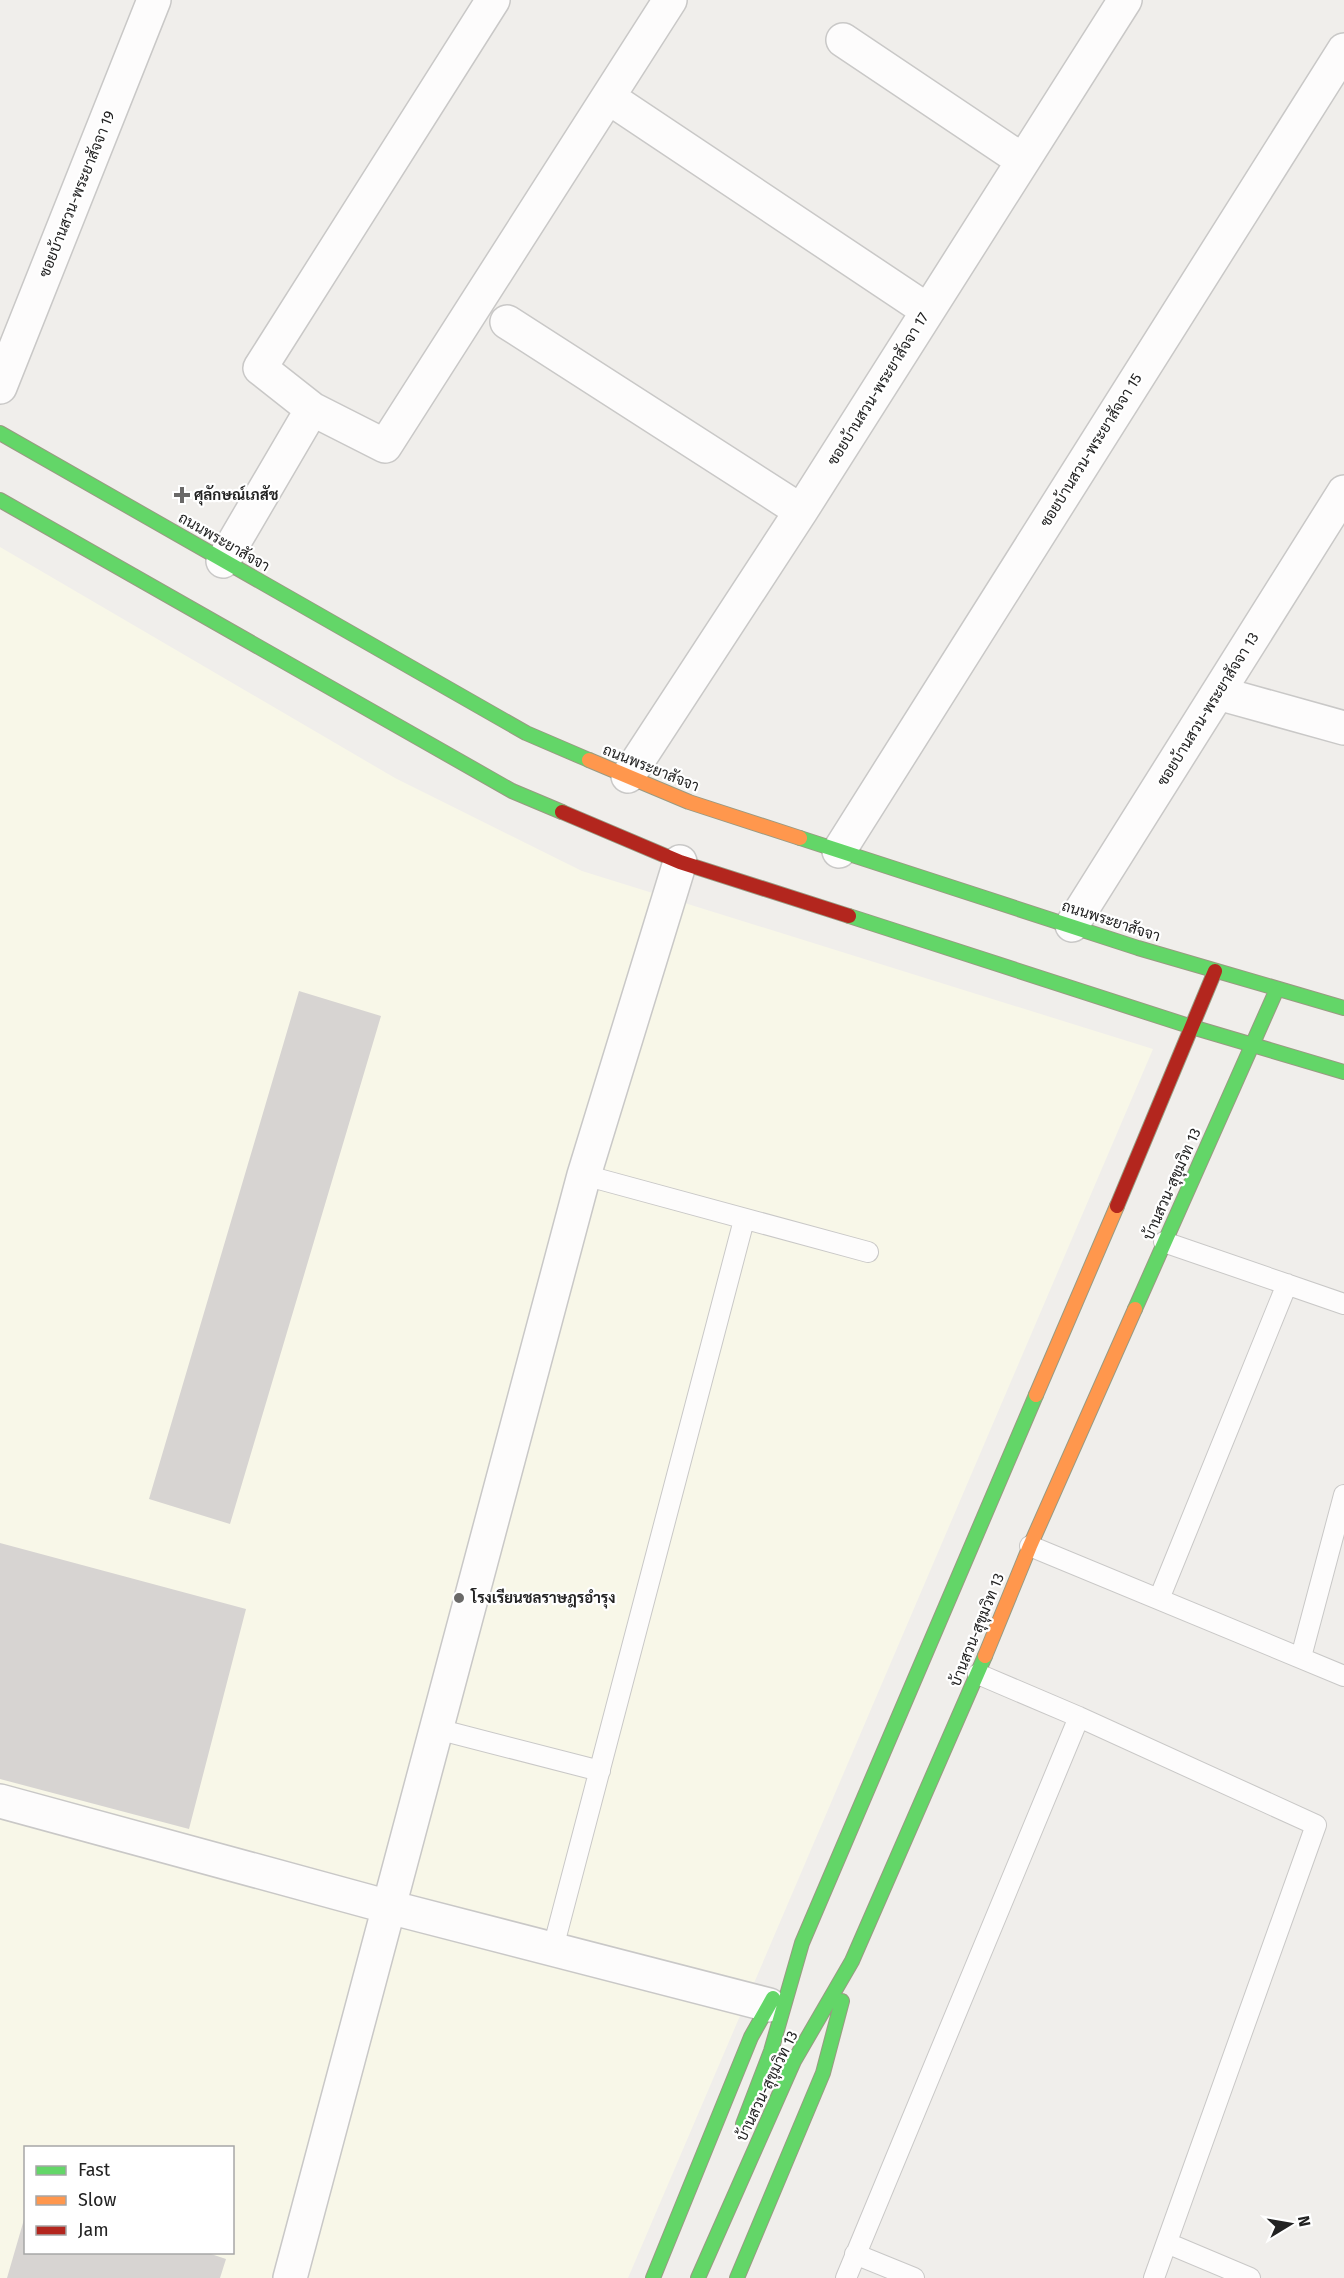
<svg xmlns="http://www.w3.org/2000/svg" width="1344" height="2278" viewBox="0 0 1344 2278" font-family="'Fira Sans',Sarabun,sans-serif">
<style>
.education{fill:#f8f7e8;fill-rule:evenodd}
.building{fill:#d7d4d2}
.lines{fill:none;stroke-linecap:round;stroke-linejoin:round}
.lane-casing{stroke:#c9c8c7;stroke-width:22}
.street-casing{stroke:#c9c8c7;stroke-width:36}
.fast-casing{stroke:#999a82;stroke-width:16}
.slow-casing{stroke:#999a82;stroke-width:16}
.jam-casing{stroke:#999a82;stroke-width:16}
.lane{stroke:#fdfcfc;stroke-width:20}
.street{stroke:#fdfcfc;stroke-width:33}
.fast{stroke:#63d668;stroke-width:14}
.slow{stroke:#ff974d;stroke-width:14}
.jam{stroke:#b3261e;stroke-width:14}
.poi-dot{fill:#6a6968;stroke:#fff;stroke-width:2}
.labels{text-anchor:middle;stroke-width:4.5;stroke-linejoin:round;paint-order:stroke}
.street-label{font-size:15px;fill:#222;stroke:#fff}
.poi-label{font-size:15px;font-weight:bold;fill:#222;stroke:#fff;text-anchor:start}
</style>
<rect width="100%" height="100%" fill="#f0eeeb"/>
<path class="education" d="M0 547 395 778 582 871 1153 1049 628 2278H0ZM26 2148H232V2252H26Z"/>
<path class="building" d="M299 991 381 1016 230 1524 149 1499Z
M0 1543 246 1609 189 1829 0 1779Z
M25 2216 26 2252H205L226 2259 220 2278H7Z"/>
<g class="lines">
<g class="lane-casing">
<path id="lane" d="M584 1175 868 1252
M1164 1242 1344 1304
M1030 1546 1344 1676
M1159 1599 1287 1284
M1301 1657 1344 1495
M978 1674 1079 1717 1316 1825 1154 2278
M437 1729 600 1771
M553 1948 744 1220
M1167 2243 1250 2278
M855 2254 914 2278
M846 2278 1079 1717"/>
</g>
<g class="street-casing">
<path id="street" d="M493 0 260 368 312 409 385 446 670 0
M843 40 1022 160
M608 97 927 310
M507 322 801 511
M0 387 154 0
M223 561 312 409
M1218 693 1344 728
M628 776 801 511 1125 0
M839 851 1344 50
M1072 925 1344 492
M0 1801 389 1907 769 2005
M290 2278 584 1175 680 862"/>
</g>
<g class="fast-casing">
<path id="fast" d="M0 433 526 733 589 760
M0 500 512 791 562 812
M800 838 1138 948 1344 1008
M849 916 1192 1027 1344 1072
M1135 1309 1277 989
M743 2124 771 2051 802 1943 1036 1395
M653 2278 751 2037 773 1998
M698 2278 794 2061 852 1961 985 1656
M737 2278 823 2073 842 2001"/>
</g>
<g class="slow-casing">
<path id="slow" d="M589 760 689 802 800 838
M1036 1395 1117 1206
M985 1656 1030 1546 1135 1309"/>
</g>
<g class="jam-casing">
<path id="jam" d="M562 812 680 862 849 916
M1117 1206 1215 971"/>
</g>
<use href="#lane" class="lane"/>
<use href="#street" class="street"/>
<use href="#fast" class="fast"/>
<use href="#slow" class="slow"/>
<use href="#jam" class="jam"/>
</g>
<g class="poi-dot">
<path d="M179 486h6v6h6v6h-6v6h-6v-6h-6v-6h6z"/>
<circle cx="459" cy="1598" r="6"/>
</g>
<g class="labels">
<g class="street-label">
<text transform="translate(77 194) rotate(-68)" y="5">ซอยบ้านสวน-พระยาสัจจา 19</text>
<text transform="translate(878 389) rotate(-58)" y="5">ซอยบ้านสวน-พระยาสัจจา 17</text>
<text transform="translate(1091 450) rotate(-58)" y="5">ซอยบ้านสวน-พระยาสัจจา 15</text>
<text transform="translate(224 542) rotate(30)" y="5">ถนนพระยาสัจจา</text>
<text transform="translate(1208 709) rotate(-58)" y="5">ซอยบ้านสวน-พระยาสัจจา 13</text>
<text transform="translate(651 768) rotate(22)" y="5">ถนนพระยาสัจจา</text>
<text transform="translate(1111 921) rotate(18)" y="5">ถนนพระยาสัจจา</text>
<text transform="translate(1172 1184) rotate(-66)" y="5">บ้านสวน-สุขุมวิท 13</text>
<text transform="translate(977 1630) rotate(-68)" y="5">บ้านสวน-สุขุมวิท 13</text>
<text transform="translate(767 2086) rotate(-64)" y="5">บ้านสวน-สุขุมวิท 13</text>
</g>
<g class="poi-label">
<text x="194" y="500">ศุลักษณ์เภสัช</text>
<text x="471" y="1603">โรงเรียนชลราษฎรอำรุง</text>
</g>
</g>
<rect x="24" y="2146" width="210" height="108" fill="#ffffff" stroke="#a7a7a7" stroke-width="1.5"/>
<rect x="36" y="2166" width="30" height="9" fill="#63d668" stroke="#a7a7a7" stroke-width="1.5"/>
<text x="78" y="2176" font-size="18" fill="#222222">Fast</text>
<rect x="36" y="2196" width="30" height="9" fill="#ff974d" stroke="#a7a7a7" stroke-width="1.5"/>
<text x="78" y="2206" font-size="18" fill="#222222">Slow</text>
<rect x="36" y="2226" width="30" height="9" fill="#b3261e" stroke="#a7a7a7" stroke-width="1.5"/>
<text x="78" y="2236" font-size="18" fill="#222222">Jam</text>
<g transform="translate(1290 2224) rotate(79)" stroke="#ffffff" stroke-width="4.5" paint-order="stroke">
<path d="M0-4.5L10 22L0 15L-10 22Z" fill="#222222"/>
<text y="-9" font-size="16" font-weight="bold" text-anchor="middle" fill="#222222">N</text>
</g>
</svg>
